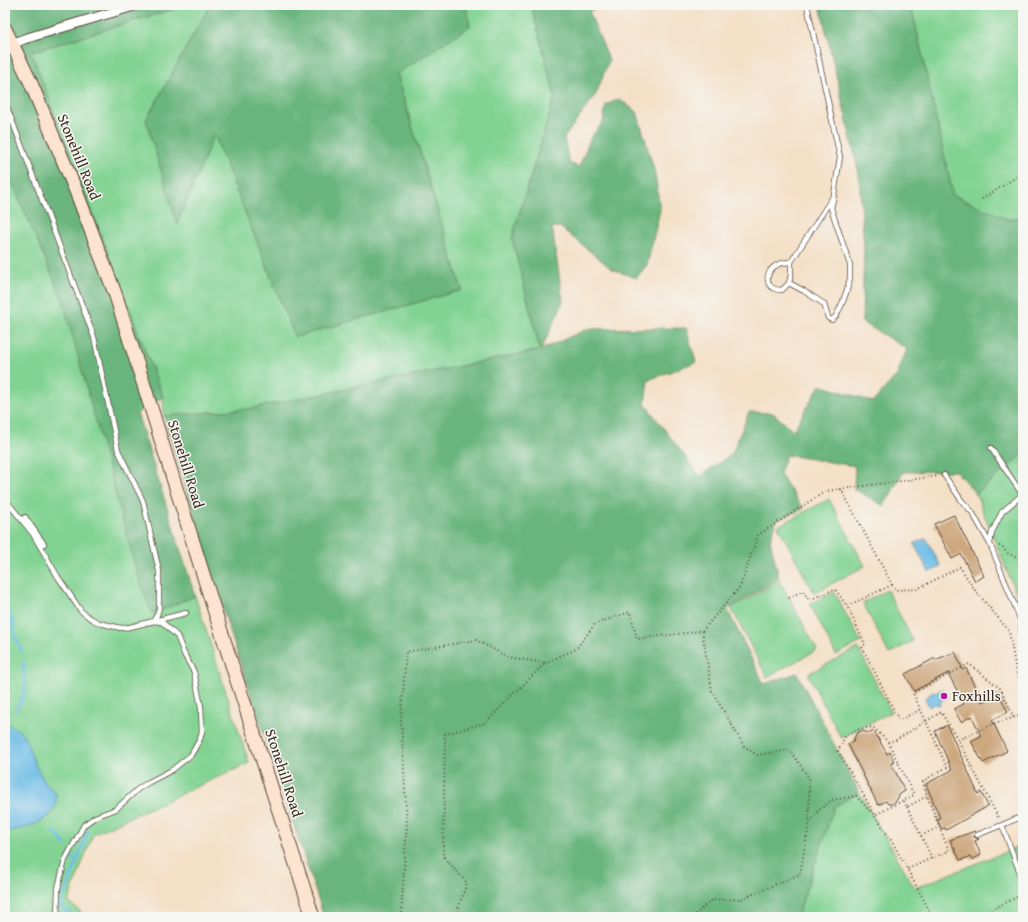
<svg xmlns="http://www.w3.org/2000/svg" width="1028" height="922" viewBox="0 0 1028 922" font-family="'Gentium Book Plus',serif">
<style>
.green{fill:#82d393;stroke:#5e7e58}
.forest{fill:#69b57d;stroke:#52704e}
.water{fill:#6abbe5;stroke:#527282}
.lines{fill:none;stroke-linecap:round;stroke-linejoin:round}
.stream{stroke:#6abbe5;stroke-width:3}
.building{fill:#cda87f}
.lane-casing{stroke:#574537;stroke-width:6}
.street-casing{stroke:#574537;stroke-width:11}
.secondary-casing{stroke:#574537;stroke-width:15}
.path{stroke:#574537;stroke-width:2;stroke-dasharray:1 3;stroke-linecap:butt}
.lane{stroke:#fff;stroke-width:4.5}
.street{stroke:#fff;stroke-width:9}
.secondary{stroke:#fde4d0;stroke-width:13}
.poi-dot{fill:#b5179e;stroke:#f6f6f2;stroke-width:1.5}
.labels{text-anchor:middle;stroke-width:3;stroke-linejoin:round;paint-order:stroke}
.street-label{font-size:15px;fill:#3b2a1e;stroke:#f6f6f2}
.poi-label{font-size:15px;fill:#3b2a1e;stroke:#f6f6f2;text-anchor:start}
</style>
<rect width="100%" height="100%" fill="#f6f6f2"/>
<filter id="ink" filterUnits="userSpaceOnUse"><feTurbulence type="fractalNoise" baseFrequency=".025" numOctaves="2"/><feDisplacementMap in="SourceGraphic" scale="8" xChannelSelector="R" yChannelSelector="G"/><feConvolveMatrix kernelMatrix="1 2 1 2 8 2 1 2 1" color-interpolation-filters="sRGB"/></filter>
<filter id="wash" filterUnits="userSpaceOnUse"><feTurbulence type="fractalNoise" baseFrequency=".012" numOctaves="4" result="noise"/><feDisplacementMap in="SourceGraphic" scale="16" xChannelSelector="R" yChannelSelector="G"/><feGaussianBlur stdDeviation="0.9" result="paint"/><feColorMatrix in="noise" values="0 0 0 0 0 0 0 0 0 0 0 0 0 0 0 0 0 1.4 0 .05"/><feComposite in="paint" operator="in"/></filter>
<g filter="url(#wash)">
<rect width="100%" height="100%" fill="#f4e0c7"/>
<path class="green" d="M187 5H210L146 120 177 223 214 134 295 336 462 290 396 73 469 26 466 5H531L555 96 512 238 540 350 248 409 164 416 163 397 31 52Z
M911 5H1023V216L1009 220 953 195Z
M5 81 179 584 195 596 249 763 93 834 68 902 87 917H5Z
M1023 454V611L976 494Z
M829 499 865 566 814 593 778 526Z
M780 581 817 650 767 677 731 608Z
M887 590 913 641 889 654 863 603Z
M834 592 861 642 836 655 810 604Z
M858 648 891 712 841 738 808 674Z
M859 792 915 888 1023 845V917H797L834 807Z"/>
<path class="forest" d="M5 5H187L31 52 163 397 137 413 195 596 152 614 137 573 63 301 14 187 5 172Z
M210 5H466L470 26 396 74 462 290 295 337 214 135 177 224 146 120Z
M531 5H606L589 11 609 60 596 94 564 138 569 163 579 167 591 137 603 122 606 105 619 99 637 112 655 173 660 210 647 265 636 278 612 269 560 227H552L563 302 541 350 587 329 686 328 696 362 648 380 645 404 700 476 732 454 749 412 773 413 793 431 820 385 873 402 897 375 907 349 862 322 864 247 859 174 820 5H911L953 195 1009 220 1023 216V454L976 494 956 471 903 472 884 506 854 489 855 466 786 455 780 474 803 509 777 520 770 540 779 579 727 609 764 684 797 673 859 792 834 807 797 917H324L225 616 164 416 248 409 540 350 512 238 555 96Z"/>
<path class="water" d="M926 538 941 567 929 572 914 544Z
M943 689 947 697 941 701 940 705 935 704 929 707 925 698 931 694 932 691 937 692Z
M5 724C30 731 26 746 36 766 39 772 43 779 47 785 50 788 54 790 56 794 57 797 56 800 56 803 53 822 21 831 5 831Z"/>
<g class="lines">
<path class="stream" d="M5 605 13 623 15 636 22 651
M16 709C28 692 26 682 23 662
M54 831 65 845
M70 855 77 862
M75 917 60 906 88 831"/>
</g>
<g id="blocks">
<path class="building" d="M954 515 984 576 975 581 961 554 952 559 934 524Z
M955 652 963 670 966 668 982 702 999 694 1008 712 992 720 1007 751 983 763 971 741 981 736 972 716 961 722 954 709 964 704 948 673 914 691 905 674 935 658V660Z
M947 725 978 794 981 792 988 806 946 830 945 828 941 829 937 819 940 818 926 784 952 770 935 731Z
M861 731 870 733 874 731 887 754 890 752 894 762 891 763 905 791 900 794 896 801 892 804H888L886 801 878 805 848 744 853 742 856 734Z
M975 831 974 837 979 839 975 841 981 855 972 860 970 857 960 860 950 840Z"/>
</g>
</g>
<g filter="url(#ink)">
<use href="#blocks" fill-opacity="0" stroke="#574537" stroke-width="1"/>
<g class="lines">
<g class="lane-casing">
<path id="lane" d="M5 102 94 337 118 450 143 501 159 571V608L157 615 153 621
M791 262 834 195 840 157 807 5
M789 283 791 275V262C785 262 780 263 775 266 763 275 766 290 782 290L789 283 804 291 824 304 828 318 832 320 836 316 842 304 847 290 850 278V265L831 208 834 195
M991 448 1022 494
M944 475 962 501 972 512 990 544
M1023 494 1002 512 992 532 990 544 1021 621 1023 649
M5 499 33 534 58 577 81 611 90 618 99 623 121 628 130 627 186 613
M25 517 44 544
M1023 816 1002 825 1023 881
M977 835 1002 825
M57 917 58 888 65 860 84 825 95 817 116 809 138 789 149 782 172 770 191 755 200 739 202 732 201 707 194 672 185 656 177 636 162 622 153 621"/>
</g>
<g class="street-casing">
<path id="street" d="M12 44 24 39 137 5"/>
</g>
<g class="secondary-casing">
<path id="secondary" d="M5 29 30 81 76 191 116 296 213 606 313 917"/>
</g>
<path class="path" d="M982 199 1023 173
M841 489 895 590 917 589 960 567 975 590 1009 631 1016 671 1023 685
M999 546H1002L1007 553 1023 560
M892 585 847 606 865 644 862 647 899 720 920 710
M789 598 803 591 809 600 835 589 847 606
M702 631 712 691 744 746 757 755 790 750 809 778V823
M545 663 576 649 595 624 630 612 637 639 702 631 740 587 758 535 826 491 938 476
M958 740 998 722 1023 715
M888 742 914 795 875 815 838 751 846 735 860 729 873 727 888 742 896 740 941 712 958 740 999 819
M904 801 907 807 927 796 923 781 947 767 913 693 969 664 1001 689 1014 718
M907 807 932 858 949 851 927 796
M875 816 893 843 933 917
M921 836 939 827
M908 869 932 858
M401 917 407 823 401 720 406 652 476 640 508 657 545 663 485 723 445 734 443 856 467 883 455 917
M692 917 712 900 741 899 800 874 809 824 818 811 832 800 856 796 872 813
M977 917 1023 894"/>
<use href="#lane" class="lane"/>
<use href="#street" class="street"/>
<use href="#secondary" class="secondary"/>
</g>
</g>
<circle class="poi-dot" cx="944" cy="696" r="4"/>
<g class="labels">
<g class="street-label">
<text transform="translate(79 157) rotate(68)" y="5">Stonehill Road</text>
<text transform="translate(186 464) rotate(73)" y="5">Stonehill Road</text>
<text transform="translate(284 773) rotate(72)" y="5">Stonehill Road</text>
</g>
<g class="poi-label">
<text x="952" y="701">Foxhills</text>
</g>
</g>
<rect width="1028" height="922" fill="none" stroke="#f6f6f2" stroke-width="20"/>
</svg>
